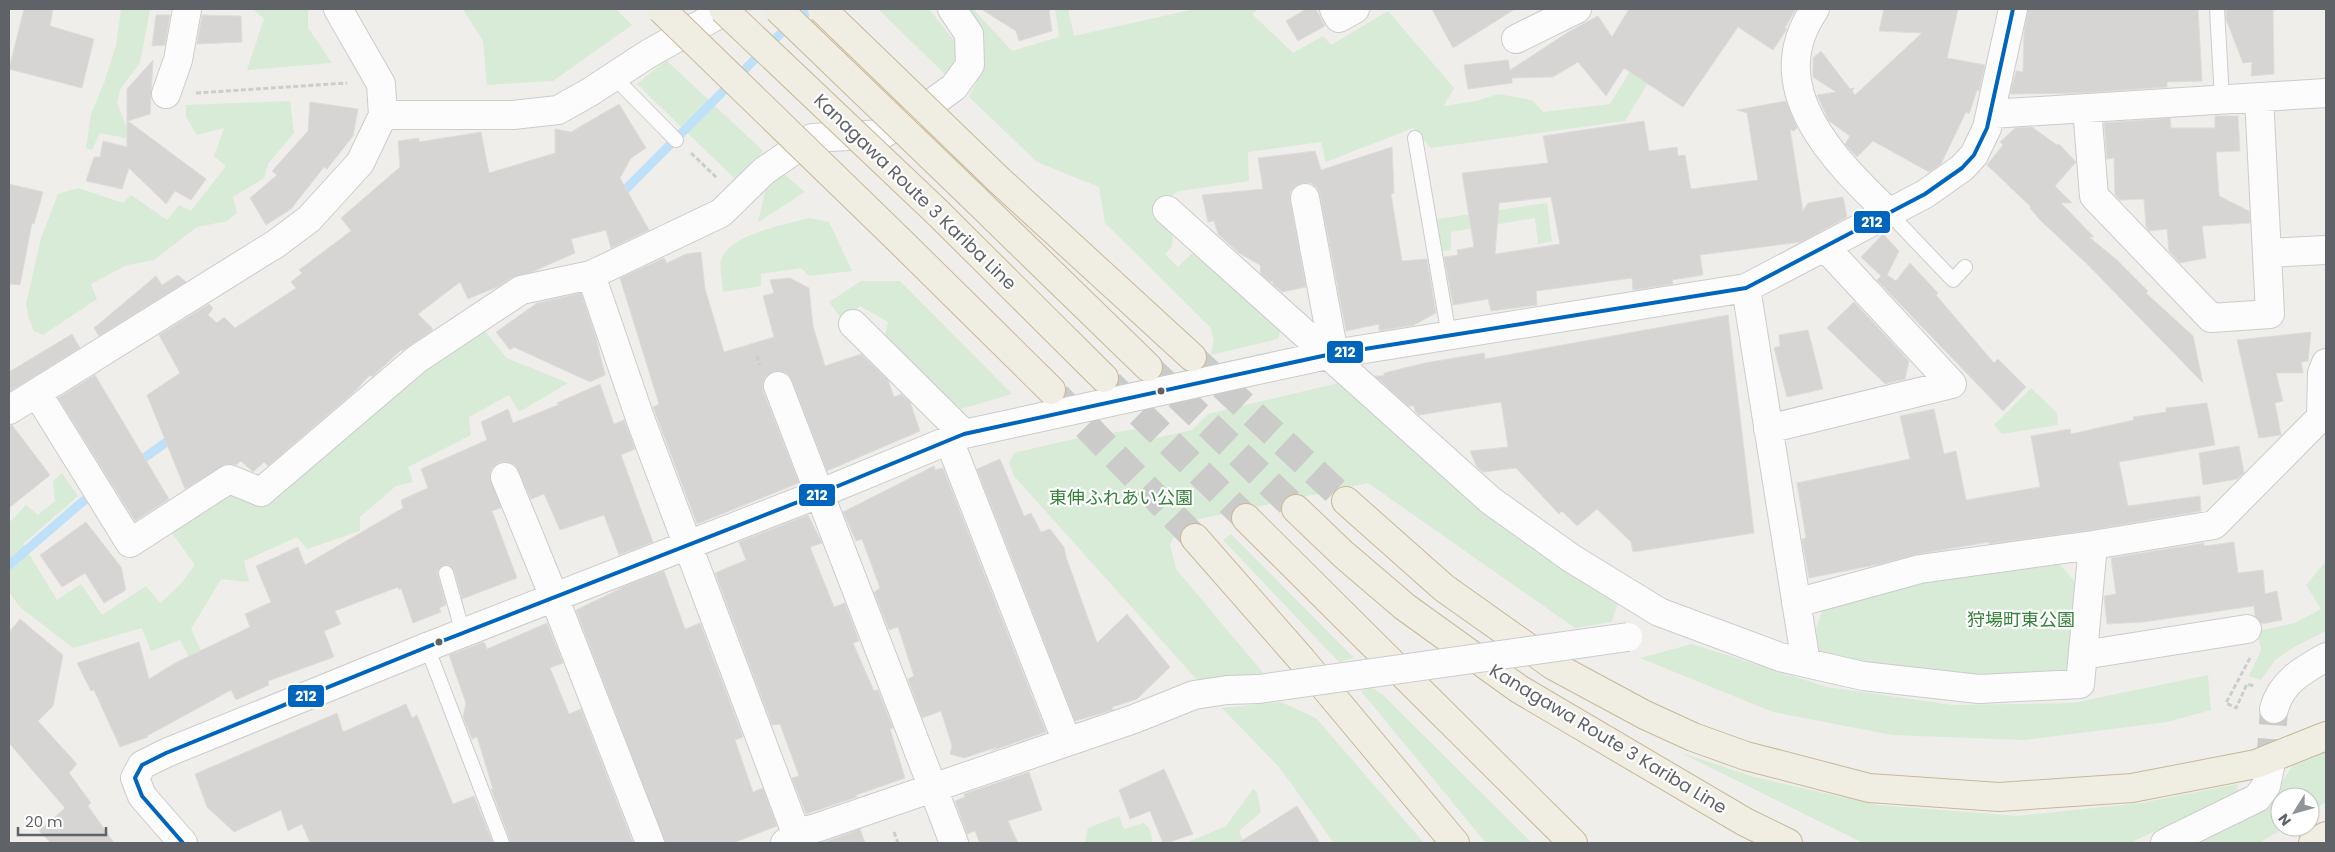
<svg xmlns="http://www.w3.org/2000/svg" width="2335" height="852" viewBox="0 0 2335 852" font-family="Poppins,'Noto Sans JP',sans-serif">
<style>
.green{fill:#d8ebd6}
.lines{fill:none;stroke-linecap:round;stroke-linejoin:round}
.stream{stroke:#bfe0f9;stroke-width:9}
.building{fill:#d6d5d3;stroke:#deddd9;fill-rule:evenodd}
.street-tunnel{stroke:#cbcbca;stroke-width:28;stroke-dasharray:28 14;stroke-linecap:butt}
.highway-tunnel{stroke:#cbcbca;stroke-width:28;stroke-dasharray:28 14;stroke-linecap:butt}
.lane-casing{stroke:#cbcccc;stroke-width:16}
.street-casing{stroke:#cbcccc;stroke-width:30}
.highway-casing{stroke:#c8b996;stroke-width:30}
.path{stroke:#cacfcc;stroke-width:3;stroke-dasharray:5 2.5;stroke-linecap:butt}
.lane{stroke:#fdfcfc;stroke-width:14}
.street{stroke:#fdfcfc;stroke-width:28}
.highway{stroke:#f0ede3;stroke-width:28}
.street-bridge-casing{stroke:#cbcccc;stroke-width:30;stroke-linecap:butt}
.highway-bridge-casing{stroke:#c8b996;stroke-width:30;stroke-linecap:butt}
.street-bridge{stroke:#fdfcfc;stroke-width:28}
.highway-bridge{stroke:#f0ede3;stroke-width:28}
.bus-1-casing{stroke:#fff;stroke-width:8}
.bus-1{stroke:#0065bd;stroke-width:4}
.bus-dot{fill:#5f6368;stroke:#fff;stroke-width:2}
.labels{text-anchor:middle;stroke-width:4.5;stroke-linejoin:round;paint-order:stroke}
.street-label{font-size:18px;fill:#5f6368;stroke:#fff}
.park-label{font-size:18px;fill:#348238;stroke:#fff}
.line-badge{stroke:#fff;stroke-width:2}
.badge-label{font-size:14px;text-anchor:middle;font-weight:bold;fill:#fff}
</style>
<rect width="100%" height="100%" fill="#efeeea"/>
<path class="green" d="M121 9H150L140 63 121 88 117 102 126 126 133 129 130 139 100 133 92 150 86 148 91 114 104 83 116 46Z
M253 9H308V28L332 63 247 70 264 19Z
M463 9H616L632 25 553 81 487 85 483 41Z
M878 9H929L957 44 958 64 949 78Z
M957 9H973L1012 51 1059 37 1055 9H1068L1074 36 1195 9H1258L1252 14 1293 53 1323 36 1331 45 1388 11 1454 88 1444 106 1476 101 1498 94 1532 100 1543 112 1610 104 1668 9H1693L1625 121 1431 148 1413 128 1326 162 1321 142 1248 152 1249 181 1179 191 1151 208 1173 232 1172 246 1165 254 1178 267 1193 252 1202 258 1280 331 1278 339 1211 355 1214 340 1210 327 1105 223 1099 187 1037 162 969 97C992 57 986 42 957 9Z
M666 60 763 151 737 181 637 84Z
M290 101 294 133 268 164 264 178 233 197 237 213 227 221 197 227 154 260 127 265 91 284 97 299 43 335 34 331 29 319 26 304 41 238 58 194 78 188 123 203 131 195 167 220 179 205 191 211 226 166 214 156 224 128 197 135 186 117V105Z
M779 170 805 192 758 222 767 184Z
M1547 203 1552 241 1538 244 1535 218 1451 232V250L1442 251 1437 219Z
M809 218 829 222 852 271 809 276 801 268 761 274V286L723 292C723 283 719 270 721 261 728 234 785 225 809 218Z
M861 281H900L1012 394 961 409 884 340 888 322 860 306 843 321 829 302Z
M482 328 507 358 568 383 519 412 509 395 469 417 471 435 408 467 413 482 396 486 360 517V531L307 549 297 537 244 561 249 582 221 579 191 629 221 694 210 699 180 640 151 651 142 628 73 648 20 607 9 592V523L26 505 38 515 55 501 53 481 62 473 78 496 23 544 57 600 81 584 102 615 146 586 160 603 179 586 195 565 169 529 228 488 262 502 422 365Z
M1343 382 1526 542 1618 603 1612 622 1575 628 1368 483 1190 521 1174 537 1170 544 1176 569 1265 675 1198 681 1014 476 1009 463 1014 453 1082 437 1137 429 1156 438 1192 430 1208 414Z
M2031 388 2057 413 2058 425 2002 434 1994 425Z
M1231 534 1354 658 1339 662 1223 540Z
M2053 557 2075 582 2081 609 2070 675 1977 680 1879 670 1819 653 1816 628 1825 603 1922 579Z
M2326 561V631L2296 646 2275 660 2261 680 2249 676 2261 650 2257 631 2295 623 2321 609 2306 585Z
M1692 644 1827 687 1953 705 2073 703 2208 675 2211 710 2167 722 2023 740 1892 735 1773 712 1640 658Z
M1370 687 1382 694 1532 843H1486L1361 691Z
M1281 702 1316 718 1424 843H1334L1279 767 1222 708Z
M2326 751V802L2310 812V797H2280V827H2286L2259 843H2188L2269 803 2293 765Z
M1679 752 1754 777 1877 805 2018 816 2141 803 2237 784 2238 791 2130 843H1863Z
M1253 789 1257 792 1261 812 1239 831 1244 843H1186L1226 826Z
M1119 816 1124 829 1144 823 1149 828 1153 843H1085L1088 828Z"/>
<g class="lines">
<path class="stream" d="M618 197 778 36 811 9
M134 465 175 436
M9 565 81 503 120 475"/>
</g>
<path class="building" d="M24 9H53L50 26 94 39 82 88 9 69Z
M981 9H1049L1052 31 1019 41 1016 31Z
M1306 9H1316L1325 26 1298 41 1286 21Z
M1432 9H1515L1453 48Z
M1629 9H1796L1785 28 1787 29 1773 50 1738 27 1683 107 1624 68 1606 96 1578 62 1553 77 1512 78V83L1468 89 1464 65 1508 60 1510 70 1570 31 1598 16 1612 37Z
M1884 9H1958L1947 58 1985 65 1979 91 1977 90 1969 114 1966 112 1941 164 1929 172 1873 141 1857 157 1845 144 1850 136 1829 121 1817 95 1836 92 1813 77V58L1821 51 1850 89 1855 88 1852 91 1855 95 1922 33 1879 31Z
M2028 9H2198L2202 81 2167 82V87L2082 93 2010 94 2016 71 2023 72 2024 32Z
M2226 9H2273L2274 74 2251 76 2252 62 2243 63 2226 19Z
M156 15H170L165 45 152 46Z
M202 15 241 16 242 42 197 44Z
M153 60 150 114 128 121 206 179 191 200 175 191 166 204 129 168 122 189 86 181 94 157H100L103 141 127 147V89Z
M1786 101 1797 128 1794 131 1790 129 1803 211 1808 203 1843 197 1847 217 1801 242 1700 255 1703 275 1672 280 1673 284 1633 290 1632 278 1536 291 1537 305 1491 311 1488 299 1453 305 1444 257 1458 255 1457 250 1474 247 1462 173 1548 163 1543 136 1644 121 1649 151 1677 147 1678 156 1685 155 1691 189 1758 180 1747 113 1737 110ZM1551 197 1560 244 1495 254 1499 203Z
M310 102 358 109 353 136 327 169 324 167 291 209 266 225 250 198 277 175 272 171 308 131Z
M619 104 646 148 631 158 620 178 649 230 611 248 606 230 571 239 575 253 532 272 513 277 499 286 468 299 460 282 418 314 433 329 430 332 402 351 401 350 372 377 370 375 353 393 268 466 264 462 253 472 241 461 236 465 227 464 185 489 147 395 180 373 159 335 209 304 213 308 208 315 217 323 224 317 235 328 296 288 291 282 302 273 299 270 351 231 341 218 400 167 398 141 419 138V142L481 132 489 173 555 153V129L571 132Z
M2215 116H2238L2240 151 2216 152 2219 196 2249 211 2250 223 2202 226 2206 258 2180 263 2169 251 2167 229 2149 231 2146 227 2144 199 2120 200 2115 195 2114 158 2107 159 2104 123 2170 118 2171 128H2215Z
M2032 127 2057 145 2059 144 2076 162 2055 186 2072 203H2061L2094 237H2089L2117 260 2148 291 2146 293 2193 336 2203 383 2088 265 2040 220 2030 208 2031 207 1987 165 2003 145 2000 142 2015 128Z
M1392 147 1394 193 1391 194 1402 261 1427 259 1436 313 1414 325 1379 331V324L1346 331 1320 195 1317 188 1311 183H1303L1295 186 1290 192V200L1306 287 1282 292 1273 284V281L1270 282 1261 274 1260 265 1239 253 1218 234 1214 221 1208 222 1202 195 1263 189 1258 158 1315 151 1321 170Z
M9 184 43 192 34 224 32 223 20 285 9 284Z
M1883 234 1899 251 1887 275 1896 281 1910 263 1938 293 1936 295 1994 363 1998 359 2026 387 2003 411 1877 280 1881 276 1861 257Z
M701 252 705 289 724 352 774 337 763 296 774 293 770 280 790 278 809 288 813 326 825 366 861 354 888 380 894 397 901 394 910 402 920 431 827 471 792 380 788 374 781 371 772 372 766 376 763 383V391L799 483 697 524 653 407 659 404 620 278 664 258 667 263 686 254Z
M178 275 186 282 99 336 94 328 156 276 162 285Z
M581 293 595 334 605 375 590 382 514 347 510 350 496 332 537 303Z
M1854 302 1909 361 1905 379 1885 384 1827 328Z
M1728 315 1754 533 1633 552 1631 542 1597 509 1577 526 1562 511 1559 514 1516 468 1483 472 1477 467 1470 451 1508 447 1501 402 1419 415 1415 411 1414 406H1408L1375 376H1384V373L1425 363 1484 353 1485 359Z
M1808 330 1823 389 1787 397 1774 348 1780 346 1779 335Z
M2311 332 2308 361 2301 362 2303 373H2276L2283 401 2275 403 2281 435 2259 438 2237 340Z
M72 334 80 348 9 392V372Z
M95 375 169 499 135 521 58 398Z
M600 384 614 424 624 420 635 449 621 455 653 542 619 555 604 515 560 530 544 494 531 499 515 465 508 462H500L492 468 490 475 501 508 492 511 517 578 462 599 454 570 449 565H444L437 571 446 605 439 608 441 612 413 623 401 588 399 590 398 587 335 611 341 624 324 631 334 657 268 681 269 685 236 700 231 690 147 736 148 737 120 747 94 690 91 691 77 663 139 642 149 679 177 662 250 627 245 614 271 602 256 566 298 547 305 565 403 508 401 500 428 488 421 469 487 440 481 422 508 409 513 423 558 405 557 403Z
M2207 403 2215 445 2119 462 2128 506 2200 496 2201 511 2091 530 1989 544V542L1918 554 1880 564 1809 578 1802 539 1806 538 1797 483 1910 459 1900 416 1934 409 1944 454 1956 451 1966 500 2040 487 2031 436 2070 429 2071 434 2134 420 2133 417 2166 412V408Z
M12 425 50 475 9 508V426Z
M2239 446 2244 473 2237 479 2203 485 2199 453Z
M1000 459 1024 516 1031 513 1041 532 1050 529 1064 547 1066 557 1097 643 1127 614 1170 667 1137 699 1112 707 1113 710 1075 721 977 469Z
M934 466 935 470 943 468 1046 732 991 751 997 747 964 758 950 754 952 746 941 711 922 718 908 679 914 676 898 627 889 630 874 592 880 588 862 539 856 541 843 512Z
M808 515 822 543 810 547 834 607 845 603 859 641 853 643 874 691 878 690 893 728 890 729 905 778 856 795 857 797 806 814 792 778 799 776 780 724 772 725 715 573 746 560 739 542Z
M86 522 121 567 126 590 104 603 85 573 62 587 40 555Z
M2234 542 2238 573 2263 570 2265 594 2277 591 2282 620 2261 624 2255 616 2254 606 2143 622 2107 624 2104 596 2116 594 2111 558 2204 543V546Z
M664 571 685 629 700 623 743 737 735 740 753 792 763 788 777 826 733 843H665L576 610 630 584Z
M20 619 63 655 53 706 38 721 77 764 69 773 91 803 88 806 114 843H51L39 831 65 808 9 743V632Z
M547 623 563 663 550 668 569 714 581 709 633 843H511L491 789H493L477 737 472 739 463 717 466 703 449 655 484 642 487 649Z
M406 704 412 718 417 715 453 804 474 796 493 843H310L302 824 288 831 281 810 234 832 207 807 195 774 337 713 343 732Z
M1164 769 1193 834 1167 843H1163L1150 811 1130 819 1119 790Z
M1029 772 1042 810 1008 821 1018 843H980L975 831 967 834 955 801 965 797 964 794 967 793Z
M1297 806 1320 843H1238Z
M860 829 865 843H822Z"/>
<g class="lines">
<path class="street-tunnel" d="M2270 767 2274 709"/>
<path class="highway-tunnel" d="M1192 357 1346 501
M1148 367 1296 509
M1110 384 1246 518
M1057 396 1195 538"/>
<g class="lane-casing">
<path id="lane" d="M2217 9 2222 99
M612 75 676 140
M1415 138 1449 336
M1889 213 1953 280 1965 267
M446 573 463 633
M427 647 502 843"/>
</g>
<g class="street-casing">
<path id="street" d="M1334 9 1339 18 1355 9
M1815 9C1760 88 1835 161 1889 213
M1516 39 1577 9
M166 94 178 60 187 9
M2087 108 2094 196 2211 318 2270 314 2259 97
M1991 114 2326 93
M383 115H513L558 110 590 92 648 54 728 9
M1305 198 1334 354
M1167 210 1490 500 1571 558 1659 612 1780 657 1863 676 1979 689 2080 684 2093 545
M2267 253 2326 250
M591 275 641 421 796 833
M1746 288 1806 663
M853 324 964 434
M778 386 954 843
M37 393 130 543 229 479 261 492 417 359 521 290 591 275 721 213 764 171 812 138 883 134 932 103 954 87 970 65 969 34 952 9
M9 410 277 243 309 219 360 163 383 115 381 84 338 9
M1768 429 1952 384 1825 247
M949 440 1067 742
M505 477 554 597 650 843
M1796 603 1920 569 2093 545 2214 525 2321 417 2322 373 2326 363
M2083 655 2247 629
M2274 709C2281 682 2303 670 2326 657
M183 843 142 796 135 778 142 765 166 753 427 647 821 493 964 434 1327 355 1746 288 1925 194 1962 168 1974 155 1987 128 2013 9
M785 843 796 833 816 828 1134 719 1194 695 1227 690 1259 689
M2165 843 2257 798 2266 786 2270 767"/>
</g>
<g class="highway-casing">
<path id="highway" d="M999 180 1192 357
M970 194 1148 367
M937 212 1104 378
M899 240 1051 390
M1346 501 1444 588 1554 666 1645 715 1693 737 1746 756 1869 788 1999 797 2132 788 2256 764 2326 736
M1296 509 1343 554 1405 607 1519 689 1745 822 1788 843
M1246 518 1573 843
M1195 538 1302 660 1455 843
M2313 843 2326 836"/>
</g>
<path class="path" d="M196 93 347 83
M691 153 717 178
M757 356 760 365
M2250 658 2226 703 2236 708 2247 684 2254 686
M894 832 898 843"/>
<use href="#lane" class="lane"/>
<use href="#street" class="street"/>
<use href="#highway" class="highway"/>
<g class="street-bridge-casing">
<path id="street-bridge" d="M1259 689 1628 637"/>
</g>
<g class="highway-bridge-casing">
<path id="highway-bridge" d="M661 9 899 240
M723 9 937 212
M778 9 970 194
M822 9 999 180"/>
</g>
<use href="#street-bridge" class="street-bridge"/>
<use href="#highway-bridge" class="highway-bridge"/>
<g class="bus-1-casing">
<path id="bus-1" d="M183 843 142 796 135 778 142 765 166 753 427 647 821 493 964 434 1327 355 1746 288 1925 194 1962 168 1974 155 1987 128 2013 9"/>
</g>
<use href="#bus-1" class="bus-1"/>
</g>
<g class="bus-dot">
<circle cx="1161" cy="391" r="4.5"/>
<circle cx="439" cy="642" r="4.5"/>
</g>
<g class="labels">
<g class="street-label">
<text transform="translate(915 192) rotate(44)" y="6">Kanagawa Route 3 Kariba Line</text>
<text transform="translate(1608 739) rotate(31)" y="6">Kanagawa Route 3 Kariba Line</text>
</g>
<g class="park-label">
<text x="1121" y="504">東伸ふれあい公園</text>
<text x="2021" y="626">狩場町東公園</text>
</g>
</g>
<g class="line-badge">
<rect x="1853" y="210" width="38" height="24" rx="5" fill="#0065bd"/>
<rect x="1326" y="340" width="38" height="24" rx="5" fill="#0065bd"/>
<rect x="798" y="483" width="38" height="24" rx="5" fill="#0065bd"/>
<rect x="287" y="684" width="38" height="24" rx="5" fill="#0065bd"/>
</g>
<g class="badge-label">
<text x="1872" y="227">212</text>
<text x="1345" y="357">212</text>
<text x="817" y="500">212</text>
<text x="306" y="701">212</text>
</g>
<rect width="2335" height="852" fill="none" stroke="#5f6368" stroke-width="20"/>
<g transform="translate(2295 812) rotate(233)"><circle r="24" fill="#ffffff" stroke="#bfc1c3"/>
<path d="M0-4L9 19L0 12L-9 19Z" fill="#919496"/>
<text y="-8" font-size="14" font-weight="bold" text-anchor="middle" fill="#5f6368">N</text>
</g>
<path d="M18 827v8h88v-8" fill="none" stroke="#5f6368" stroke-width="2.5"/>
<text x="25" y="827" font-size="15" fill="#5f6368" stroke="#ffffff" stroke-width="4" paint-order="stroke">20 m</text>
</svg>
